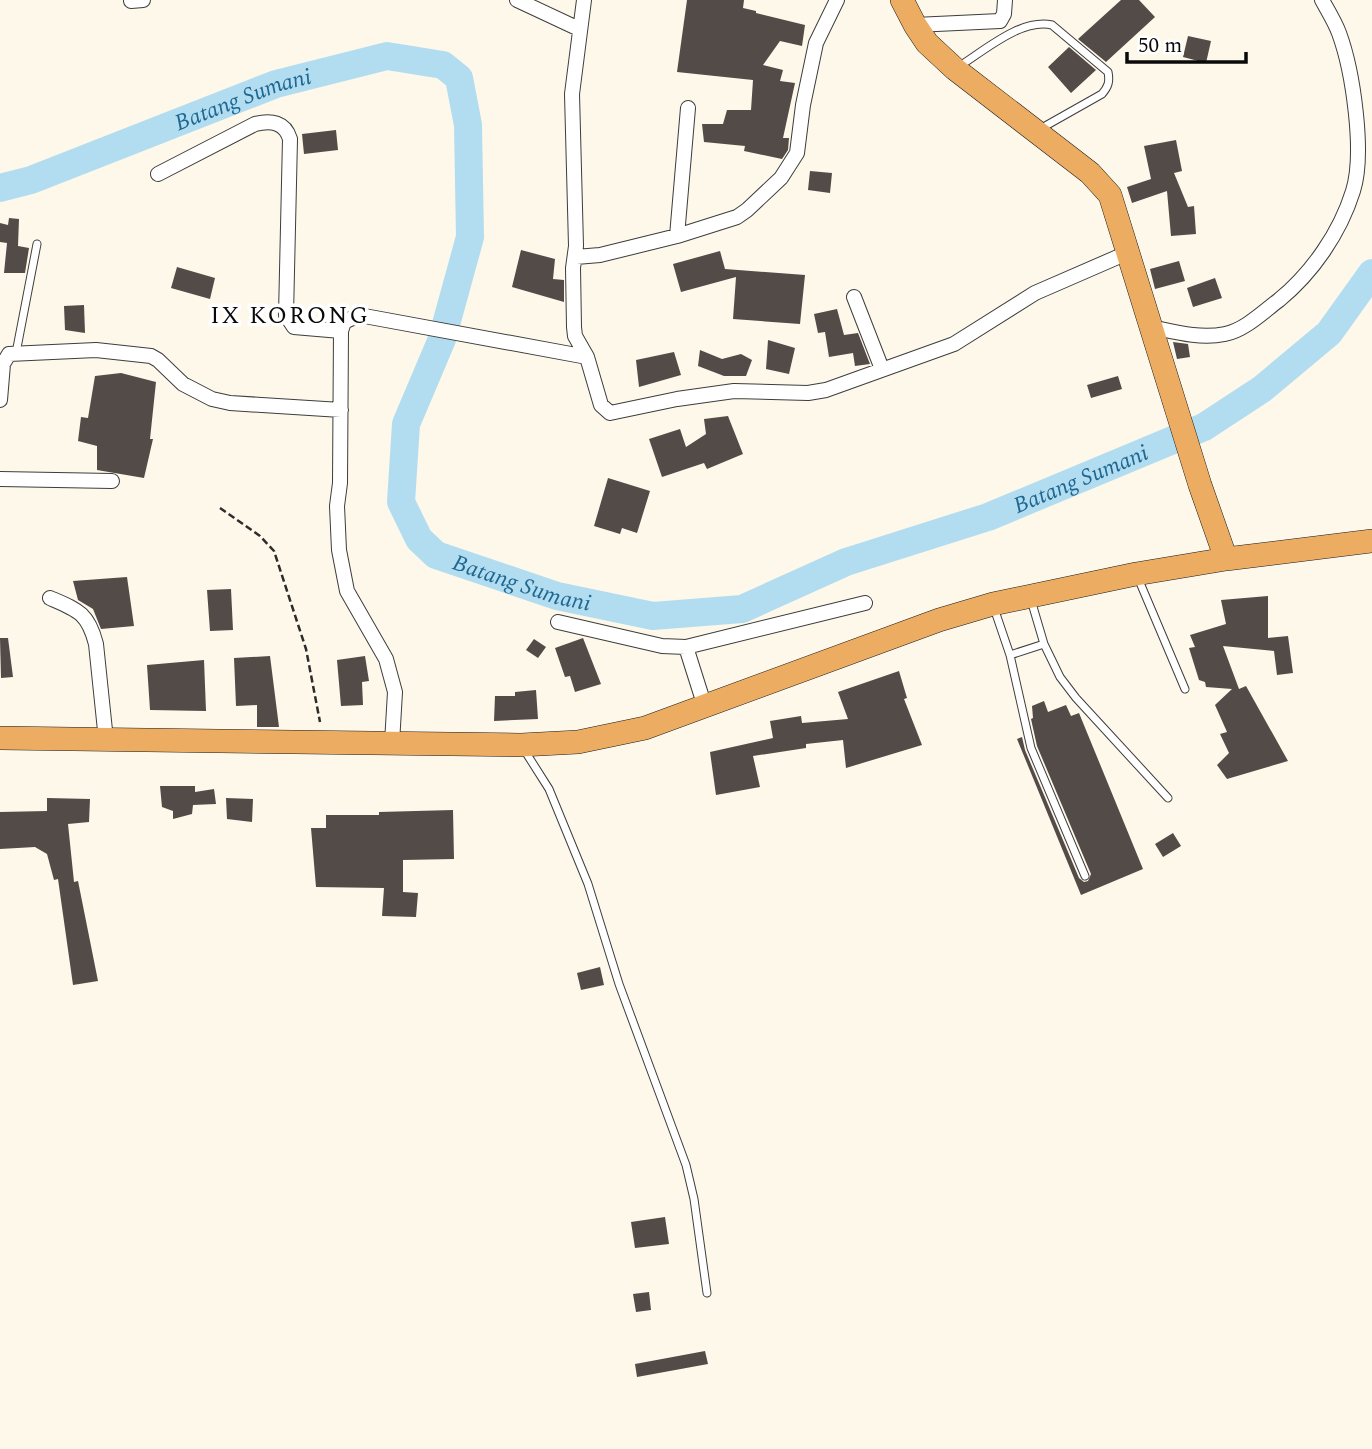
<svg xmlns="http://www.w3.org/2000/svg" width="1372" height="1449" viewBox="0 0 1372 1449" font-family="Spectral,serif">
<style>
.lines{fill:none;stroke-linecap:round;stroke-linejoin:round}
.river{stroke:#b2ddf1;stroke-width:28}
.building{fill:#524b48}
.service-casing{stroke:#3d3d3d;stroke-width:9}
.minor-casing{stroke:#3d3d3d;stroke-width:16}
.trunk-casing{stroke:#1b1b1b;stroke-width:24}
.path{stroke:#2c2c2c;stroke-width:2.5;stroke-dasharray:7 3.5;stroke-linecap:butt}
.service{stroke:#fff;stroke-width:7}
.minor{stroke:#fff;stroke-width:14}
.trunk{stroke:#ecac62;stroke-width:23}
.labels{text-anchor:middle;stroke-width:7;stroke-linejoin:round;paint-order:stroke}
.water-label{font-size:23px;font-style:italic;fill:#1e6791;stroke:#fff}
.quarter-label{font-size:24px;letter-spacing:2px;fill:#0a0a0a;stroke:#fff}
</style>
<rect width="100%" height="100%" fill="#fdf8e9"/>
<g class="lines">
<path class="river" id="s1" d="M0 188 31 180 276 84 387 56 443 65 459 78 468 125 470 237 442 339 406 424 401 502 419 539 436 555 557 596 653 616 742 609 846 562 988 517 1204 427 1262 389 1329 333 1372 273"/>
</g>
<path class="building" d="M687 0H744L743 8 756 11V13L805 25 802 46 780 41 763 65 783 70 780 81 795 83 783 138H789L788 150 782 159 744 151 745 146 704 142 702 124H723L727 110H751L753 80 677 72Z
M1121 0H1139L1155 17 1106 62 1078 39Z
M1188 36 1211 41 1206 63 1183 57Z
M1069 47 1096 70 1071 93 1048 67Z
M336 130 338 150 304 154 302 134Z
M1176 140 1182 171 1174 173 1188 207 1194 206 1196 234 1171 236 1167 191 1132 203 1127 187 1151 179 1144 146Z
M810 171 832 173 830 193 808 190Z
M9 218 19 219 18 246 29 248 25 273H4L7 243 0 242V223L8 225Z
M521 250 555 259 553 279 564 280V302L512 287Z
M720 251 725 269 805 275 800 324 733 319 736 277 681 292 673 264Z
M1179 261 1185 281 1155 289 1150 269Z
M177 267 215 278 210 299 171 288Z
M1215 278 1222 298 1193 307 1187 288Z
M84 305 85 333 65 330 64 306Z
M837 309 844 335 858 333 870 364 855 366 853 353 829 357 825 332 818 333 814 314Z
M768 340 795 348 789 374 766 369Z
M1173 342 1188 344 1190 357 1177 359Z
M700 350 722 359 741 354 752 360 746 376H724L698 366Z
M674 352 681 375 639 387 636 360Z
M121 373 156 382 150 439H153L144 478 97 470V446L78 441 81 417 88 418 95 376Z
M1118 376 1122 389 1091 398 1087 385Z
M728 416 743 454 707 469 704 463 662 477 649 439 680 429 686 447 706 434 704 419Z
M608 478 650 491 637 533 622 528 620 534 594 526Z
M127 577 134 626 101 629 93 609 78 600 73 581Z
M231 589 233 630 210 631 207 590Z
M1268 596V638L1288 636 1293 673 1277 675 1274 651 1223 646 1239 689 1246 686 1288 761 1227 779 1217 765 1229 753 1220 734 1227 732 1215 705 1232 689 1206 687 1205 682 1199 680 1189 648 1195 647 1190 635 1226 624 1221 600Z
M0 638H8L13 677 1 678Z
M583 638 601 684 575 692 570 676 565 677 555 648Z
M534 639 546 647 538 658 526 650Z
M270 656 279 727H257V705L236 706 234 658Z
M365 656 369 681 362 682 363 705 341 706 337 660Z
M204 660 206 711 150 710 147 665Z
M899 671 907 698 904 699 922 745 846 768 843 740 806 744V748L753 756 760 787 716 795 710 752 773 738 770 721 801 716 802 723 848 719 838 692Z
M536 690 538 719 494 721 495 696H515V692Z
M1044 701 1048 712 1066 705 1071 716 1079 713 1143 869 1081 895 1017 739 1022 737 1025 750 1079 878 1084 882 1088 881 1091 874 1037 746 1031 719 1033 718 1032 706Z
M160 786H195V792L214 789 216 804 193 805 192 814 173 819V811L162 807Z
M47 798 90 799 89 822 68 824 74 882 78 881 98 981 73 985 58 879 54 880 47 854 35 847 0 849V812L47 811Z
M226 798 253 799 252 822 227 819Z
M453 810 454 859 403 860V892L418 893 416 917 382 916 384 888 316 887 311 828H326V815H379V812Z
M1173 833 1181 846 1163 857 1155 844Z
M600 967 604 985 581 990 577 973Z
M665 1217 669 1244 635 1248 631 1222Z
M649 1292 651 1310 636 1312 633 1294Z
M705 1351 708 1364 637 1377 635 1364Z"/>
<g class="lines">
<g class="service-casing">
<path id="service" d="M958 67C984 51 1021 18 1052 25L1108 72C1110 82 1108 87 1102 94L1040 129
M16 353 37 244
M1138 578 1185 689
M1031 600 1044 644 1060 677 1076 698 1168 798
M994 608 1010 655 1031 748 1085 876
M1010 655 1044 644
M523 748 549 789 588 884 619 984 686 1165 694 1199 707 1293"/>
</g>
<g class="minor-casing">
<path id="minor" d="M517 0 579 29
M584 0 572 94 576 246 573 268 574 327 575 336 587 357 601 405 610 413 677 399 734 391 808 393 826 390 954 344 1035 293 1127 253
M131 1 143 0
M915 25 1000 21 1004 14 1005 0
M158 174 255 124C271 120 285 122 290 139L286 315 294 327 341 331
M677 236 688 108
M576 257 600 255 677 236 737 217 747 210 781 178 797 153 803 105 816 43 837 0
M854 297 882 369
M1151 327C1175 332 1200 339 1225 334 1245 330 1263 312 1279 300 1312 273 1340 233 1353 191 1365 153 1353 71 1339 33 1335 22 1328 11 1322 0
M0 400 3 364 9 354 96 350 151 356 158 360 183 384 212 399 230 403 341 410
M0 479 112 481
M50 598C78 610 88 613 96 644L106 740
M558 622 662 646 686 647 865 603
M686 647 705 707
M392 743 395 692 386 659 347 591 339 550 337 506 340 483 341 331 344 322 359 315 587 357"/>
</g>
<g class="trunk-casing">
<path id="trunk" d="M902 0 915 25 927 43 955 69 1090 173 1110 195 1200 485 1226 559
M0 738 521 745 578 742 645 728 939 620 993 604 1136 574 1226 559 1372 541"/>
</g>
<path class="path" d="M220 508 260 536 274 551 306 649 320 722"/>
<use href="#service" class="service"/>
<use href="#minor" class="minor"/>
<use href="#trunk" class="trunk"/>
</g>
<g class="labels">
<g class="water-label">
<text dy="8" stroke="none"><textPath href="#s1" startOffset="259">Batang Sumani</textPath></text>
<text dy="8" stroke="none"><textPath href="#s1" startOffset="1666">Batang Sumani</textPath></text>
<text dy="8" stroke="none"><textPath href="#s1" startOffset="1078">Batang Sumani</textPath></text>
</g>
<g class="quarter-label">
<text x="290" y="323">IX KORONG</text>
</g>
</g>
<path d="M1127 52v10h119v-10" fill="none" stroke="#0a0a0a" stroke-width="3.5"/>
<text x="1138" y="52" font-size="21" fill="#0a0a0a" stroke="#ffffff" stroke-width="5" paint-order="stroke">50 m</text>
</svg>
